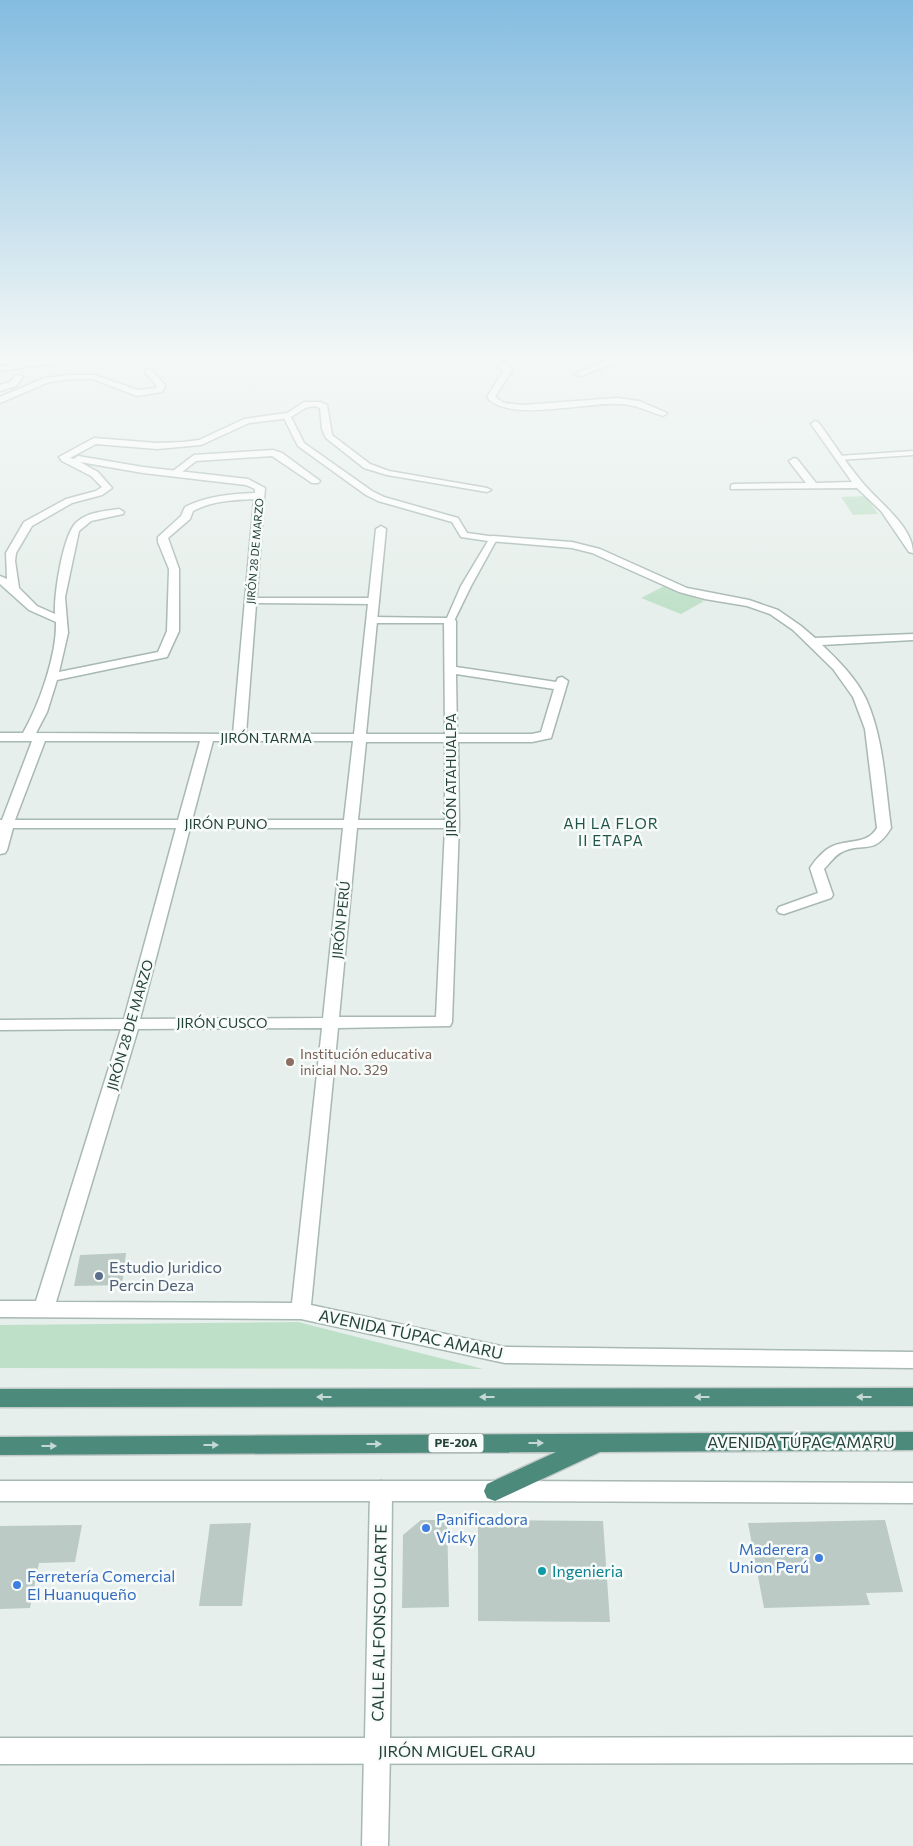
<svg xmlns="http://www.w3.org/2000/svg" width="913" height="1846" viewBox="0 0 913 1846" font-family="Commissioner,sans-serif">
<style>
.green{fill:#bfe0c8}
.building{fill:#bbcac4}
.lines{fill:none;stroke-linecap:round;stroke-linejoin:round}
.service-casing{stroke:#a8b8b2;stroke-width:3}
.pedestrian-casing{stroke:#a8b8b2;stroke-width:3}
.minor-casing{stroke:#a8b8b2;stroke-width:3}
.tertiary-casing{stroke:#a8b8b2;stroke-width:3}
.trunk-casing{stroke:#c2cac8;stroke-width:3}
.service{fill:#fff;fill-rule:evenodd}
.pedestrian{fill:#fff;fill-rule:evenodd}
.minor{fill:#fff;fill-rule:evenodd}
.tertiary{fill:#fff;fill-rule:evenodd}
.trunk{fill:#4c8a7c;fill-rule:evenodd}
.oneway{fill:#c4d9d4}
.education-dot{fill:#8d6e63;stroke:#f7fbf9;stroke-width:2}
.service-dot{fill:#5c6f8a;stroke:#f7fbf9;stroke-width:2}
.shop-dot{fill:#3f7fe0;stroke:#f7fbf9;stroke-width:2}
.culture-dot{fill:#0f9aa8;stroke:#f7fbf9;stroke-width:2}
.labels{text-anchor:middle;stroke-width:5;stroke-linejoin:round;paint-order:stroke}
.far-street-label{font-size:11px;fill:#24423a;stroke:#f7fbf9}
.shield{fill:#f7fbf9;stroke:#637a73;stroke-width:1}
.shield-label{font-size:12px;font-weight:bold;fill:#24423a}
.street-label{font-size:14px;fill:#24423a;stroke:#f7fbf9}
.education-label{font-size:14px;fill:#785e54;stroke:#f7fbf9;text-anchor:start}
.neighbourhood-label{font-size:15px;letter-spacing:1px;fill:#1f5548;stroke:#f7fbf9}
.near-service-label{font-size:16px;fill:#4e5e75;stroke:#f7fbf9;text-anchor:start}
.near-street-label{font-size:16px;fill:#24423a;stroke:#f7fbf9}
.near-shop-label{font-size:16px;fill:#366cbe;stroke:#f7fbf9;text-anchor:start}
.near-culture-label{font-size:16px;fill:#0d838f;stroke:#f7fbf9;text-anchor:start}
</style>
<rect width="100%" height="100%" fill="#e6efeb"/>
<path class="green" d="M866 496 878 514 853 515 841 497Z
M664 586 704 601 681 614 641 598Z
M298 1322 483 1369 0 1368V1325Z"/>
<path class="building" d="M126 1253 122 1285 74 1286 80 1255Z
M421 1520H447L449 1607 402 1608 403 1535Z
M478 1520 603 1521 610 1622 478 1621Z
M885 1520 903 1592 866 1593 870 1605 764 1608 748 1523Z
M251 1523 242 1606H199L210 1524Z
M82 1525 75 1562 39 1563 30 1608 0 1609V1526Z"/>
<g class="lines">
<g class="service-casing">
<path id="service" d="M304 402H320L327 405 332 435 370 464 389 471 487 488 491 490 487 492 387 475 364 468 326 438 322 429 320 408C309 403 301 411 291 417L304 443 372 491 384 497 458 518 467 533 496 537 497 539 471 586 453 623H372L367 620 372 617 447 618 461 586 488 541 461 537 452 522 378 501 366 495 298 446 283 416Z
M913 451V455L839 460 835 458 839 456Z
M251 598H374L379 601 374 604 248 603 246 601Z"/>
</g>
<g class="pedestrian-casing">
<path id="pedestrian" d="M0 359 39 362 43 364 39 366 0 363Z
M16 375 23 377 16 386 0 391V385L10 382Z
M273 450 282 453 320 481 318 483H312L272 456 196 461 177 476H171L169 474 194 455Z
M377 1738 386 1742 390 1751 388 1846H362L364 1751 368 1742Z"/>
</g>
<g class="minor-casing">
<path id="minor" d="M58 358H80L76 360 0 371V367Z
M484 358C496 358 504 361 512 370L495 397 504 403 523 405 617 398 639 401 667 413 663 416C648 411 635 404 618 404 586 402 507 423 487 397L504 370Z
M614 358H626L581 376 574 374Z
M146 370H152L164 384 165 386 162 392 137 396 93 379H71L49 382 0 403V397L44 378 71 375H94L138 390 156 388 157 386 145 372Z
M287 413 290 414V418L249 423 201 445 157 449 96 444 70 458 74 459 78 456 143 467 248 479 265 488 246 734H354L376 529 381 526 386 529 366 734H445L444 621 446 619H454L456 621V667L556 682 558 678 562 677 568 681 551 738 532 742H458L459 824 452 1022 450 1026 338 1028 311 1305 505 1347 913 1352V1368L505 1363 301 1319 0 1317V1301H36L121 1029 0 1030V1020L124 1019 176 828H13L7 850 5 853 0 854V820H2L32 741H0V733H23C39 705 57 655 56 622L29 610 0 584V576L7 579 6 553 24 522 66 499 96 491 102 487 91 476 62 461 59 457 94 438 157 443 183 442 199 440 244 419ZM80 462 143 473 246 485 255 489V493C230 494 207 496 185 507L181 516 158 537V542L169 569 167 631 158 652 59 672 68 633 65 597 79 531 91 521 123 514 124 512 119 509C105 511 89 512 78 521 63 531 54 595 55 614L37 606 19 588 15 561 16 553 32 526 72 503 102 495 112 488 98 472ZM254 499 233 734 36 733 47 712 57 680 167 657 179 631V569L168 538 190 519 193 511C212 501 233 500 254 499ZM456 674 554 689 541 732 532 734H457ZM45 741H200L178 820H15ZM213 741H353L344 820H192ZM366 742H445V820H358ZM190 828H343L323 1018 140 1019ZM357 828H445L436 1017H339ZM322 1028 292 1303 56 1302 138 1029Z
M815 421 818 422C833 442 846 463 862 482 878 502 913 526 913 553L909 552 881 511 857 488 731 489V485L734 484 806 483 789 461 794 458 797 459 816 483 852 482 811 424Z
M493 536 572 542 600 549 687 588 749 600 778 610 801 626 815 638 913 634V640L822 645C838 660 856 678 866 699 884 739 885 785 891 828 873 857 864 841 842 852 835 855 830 863 824 869L833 895 831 898 784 914 779 913 777 910 779 907 818 893 810 868C815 860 825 849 833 846 849 839 867 845 877 828L865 729 853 697 833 669 793 630 770 614 747 606 705 599 679 592 592 553 572 548 489 541 488 539 489 537Z
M381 1481 389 1484 392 1491 390 1738 913 1737V1763L0 1764V1738H365L370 1491 373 1484Z
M495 1481 913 1483V1503L495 1501 487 1498 484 1491 487 1484Z"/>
</g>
<g class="tertiary-casing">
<path id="tertiary" d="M0 1481H495L503 1484 506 1491 503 1498 495 1501H0Z"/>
</g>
<g class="trunk-casing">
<path id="trunk" d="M913 1388V1406L0 1407V1389Z
M913 1432V1450L600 1452 495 1501 487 1498 484 1491 487 1484 556 1452 0 1455V1437Z"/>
</g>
<use href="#service" class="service"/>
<use href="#pedestrian" class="pedestrian"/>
<use href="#minor" class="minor"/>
<use href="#tertiary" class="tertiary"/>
<use href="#trunk" class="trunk"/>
</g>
<defs><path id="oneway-solid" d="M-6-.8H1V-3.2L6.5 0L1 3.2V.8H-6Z" transform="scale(1.25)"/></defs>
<g class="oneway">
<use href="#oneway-solid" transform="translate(324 1397) rotate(-180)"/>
<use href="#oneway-solid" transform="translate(487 1397) rotate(-180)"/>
<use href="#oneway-solid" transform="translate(702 1397) rotate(-180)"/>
<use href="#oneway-solid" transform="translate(864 1397) rotate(-180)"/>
<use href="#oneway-solid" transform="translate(536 1443)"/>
<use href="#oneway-solid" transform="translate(374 1444)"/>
<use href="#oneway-solid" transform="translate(211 1445)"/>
<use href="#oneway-solid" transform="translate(49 1446)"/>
</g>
<linearGradient id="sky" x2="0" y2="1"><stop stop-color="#84bce0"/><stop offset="0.58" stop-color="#f4f8f6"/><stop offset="1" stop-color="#f4f8f6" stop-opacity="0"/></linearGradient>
<rect width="913" height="617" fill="url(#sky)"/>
<circle class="education-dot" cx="290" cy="1062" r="5"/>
<circle class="service-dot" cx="99" cy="1276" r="5"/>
<g class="shop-dot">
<circle cx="426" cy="1528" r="5"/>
<circle cx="819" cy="1558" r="5"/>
<circle cx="17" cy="1585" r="5"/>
</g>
<circle class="culture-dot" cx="542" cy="1571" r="5"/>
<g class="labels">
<g class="far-street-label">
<text transform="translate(255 551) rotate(-85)" y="4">JIRÓN 28 DE MARZO</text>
</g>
<rect class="shield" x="428.5" y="1433.5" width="55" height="19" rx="4"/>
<g class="shield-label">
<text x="456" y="1447">PE-20A</text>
</g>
<g class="street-label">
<text x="266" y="743">JIRÓN TARMA</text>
<text transform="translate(451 775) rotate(-90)" y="5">JIRÓN ATAHUALPA</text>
<text x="226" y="829">JIRÓN PUNO</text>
<text transform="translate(341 920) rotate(-84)" y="5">JIRÓN PERÚ</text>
<text x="222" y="1028">JIRÓN CUSCO</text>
<text transform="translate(130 1025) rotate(-74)" y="5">JIRÓN 28 DE MARZO</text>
</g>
<g class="education-label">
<text x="300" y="1059">Institución educativa<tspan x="300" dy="16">inicial No. 329</tspan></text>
</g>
<g class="neighbourhood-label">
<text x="611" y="829">AH LA FLOR<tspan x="611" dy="17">II ETAPA</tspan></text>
</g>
<g class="near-service-label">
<text x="109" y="1273">Estudio Juridico<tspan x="109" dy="18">Percin Deza</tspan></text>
</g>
<g class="near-street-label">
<text transform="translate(411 1334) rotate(12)" y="6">AVENIDA TÚPAC AMARU</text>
<text x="801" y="1448">AVENIDA TÚPAC AMARU</text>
<text transform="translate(379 1623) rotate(-89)" y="6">CALLE ALFONSO UGARTE</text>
<text x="457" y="1757">JIRÓN MIGUEL GRAU</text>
</g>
<g class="near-shop-label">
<text x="436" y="1525">Panificadora<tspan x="436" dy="18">Vicky</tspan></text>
<text x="809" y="1555" text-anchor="end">Maderera<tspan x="809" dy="18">Union Perú</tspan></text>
<text x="27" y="1582">Ferretería Comercial<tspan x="27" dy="18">El Huanuqueño</tspan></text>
</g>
<g class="near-culture-label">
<text x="552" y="1577">Ingenieria</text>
</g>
</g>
</svg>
